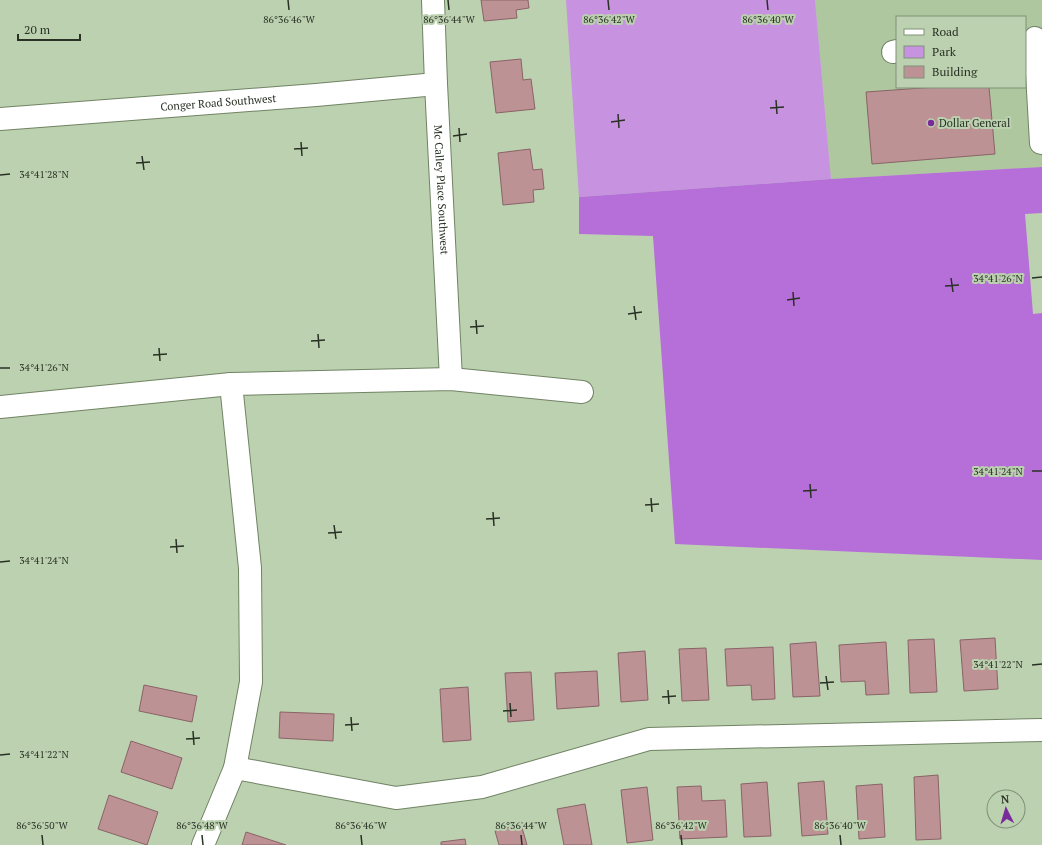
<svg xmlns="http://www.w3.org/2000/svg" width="1042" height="845" viewBox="0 0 1042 845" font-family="'PT Serif',serif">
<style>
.built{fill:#aec79f;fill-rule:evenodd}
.green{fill:#c793e1}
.forest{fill:#b66ed9}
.building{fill:#bc9295;stroke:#8a6366}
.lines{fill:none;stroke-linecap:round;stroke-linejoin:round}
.minor-casing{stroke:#708364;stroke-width:24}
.minor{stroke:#fff;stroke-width:22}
.ticks{fill:none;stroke:#293124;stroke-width:1.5}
.poi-dot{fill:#7a2b9b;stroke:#bcd1b0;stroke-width:1.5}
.labels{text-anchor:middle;stroke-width:4;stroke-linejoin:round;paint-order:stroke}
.street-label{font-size:11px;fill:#293124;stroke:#bcd1b0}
.poi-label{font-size:11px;fill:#293124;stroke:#bcd1b0;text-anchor:start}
.ticks-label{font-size:10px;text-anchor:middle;fill:#293124;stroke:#bcd1b0;stroke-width:4;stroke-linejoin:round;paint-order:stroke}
</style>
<rect width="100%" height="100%" fill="#bcd1b0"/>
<path class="built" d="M815 0H1042V167L831 179ZM897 17H1025V87H897Z"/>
<path class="green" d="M566 0H815L831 179 579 197Z"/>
<path class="forest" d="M1042 167V213L1025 214 1033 314 1042 313V560L675 544 653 236 579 234V197L831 179Z"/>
<path class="building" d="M481 0H528L529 8 516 10 517 18 484 21Z
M521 59 523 80 531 79 535 109 496 113 490 62Z
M936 87H989L995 154 872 164 866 92Z
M530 149 533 170 542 169 544 189 533 190 534 202 503 205 498 153Z
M995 638 998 689 964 691 960 640Z
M934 639 937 692 910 693 908 640Z
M816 642 820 696 793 697 790 644Z
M886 642 889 694 866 695 865 681 841 682 839 645Z
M773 647 775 699 752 700 751 685 727 686 725 649Z
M706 648 709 700 682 701 679 649Z
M645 651 648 700 621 702 618 653Z
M597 671 599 706 557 709 555 673Z
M531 672 534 720 508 722 505 673Z
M144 685 197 696 192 722 139 711Z
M468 687 471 740 443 742 440 689Z
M280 712 334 714 333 741 279 738Z
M131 741 182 758 172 789 121 772Z
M938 775 941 839 916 840 914 777Z
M824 781 828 834 802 836 798 783Z
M767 782 771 836 744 837 741 784Z
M882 784 885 837 859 839 856 786Z
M701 786 702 801 725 800 727 837 680 839 677 787Z
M647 787 653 840 627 843 621 790Z
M109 795 158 812 147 845 98 829Z
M585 804 592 845H564L557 809Z
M521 824 527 845H499L495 831Z
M246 832 286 845H242Z
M465 839 466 845H441V842Z"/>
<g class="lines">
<g class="minor-casing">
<g id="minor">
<path id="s1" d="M433 0 436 84 451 379"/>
<path d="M1035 38 1041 143"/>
<path d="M893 52 897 51"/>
<path id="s2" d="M0 119 316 95 436 84"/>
<path d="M0 407 231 384 451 379 582 392"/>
<path d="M235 768 396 798 482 787 649 739 1042 730"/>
<path d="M203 845 235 768 251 682 250 568 231 384"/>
</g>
</g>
<use href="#minor" class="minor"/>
</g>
<path class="ticks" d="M288 0 289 10M448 0 449 10M608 0 609 10M767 0 768 10M776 100 777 114M770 108 784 107M618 114 619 128M611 122 625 120M459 128 460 142M453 136 467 134M301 142 302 156M294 149 308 148M142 156 144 170M136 163 150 162M0 175 10 174M951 278 953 292M1032 278 1042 277M945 286 959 285M793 292 794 306M787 300 800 298M634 306 636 320M628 314 642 312M476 320 477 334M470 327 484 326M318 334 319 348M311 341 325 340M159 348 160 361M153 355 167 354M0 368H10M1032 471H1042M810 484 811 498M803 491 817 490M651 498 652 512M645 505 659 504M493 512 494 526M486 519 500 518M334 525 336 539M328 533 342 532M176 539 177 553M170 547 184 546M0 562 10 561M1032 665 1042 664M826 676 828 690M820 683 834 682M668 690 669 704M662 697 676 696M510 703 511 717M503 711 517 710M351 717 352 731M345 725 359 724M193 731 194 745M186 739 200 738M0 755 10 754M42 835 43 845M202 835 203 845M361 835 362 845M521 835 522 845M681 835 682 845M840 835 841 845"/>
<circle class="poi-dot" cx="931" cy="123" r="4"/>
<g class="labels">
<g class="street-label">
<text dy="4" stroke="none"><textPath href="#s2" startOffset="219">Conger Road Southwest</textPath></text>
<text dy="4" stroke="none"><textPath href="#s1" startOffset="190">Mc Calley Place Southwest</textPath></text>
</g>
<g class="poi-label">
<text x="939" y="127">Dollar General</text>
</g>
</g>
<g class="ticks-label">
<text x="289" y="23">86°36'46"W</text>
<text x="449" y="23">86°36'44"W</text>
<text x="609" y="23">86°36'42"W</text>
<text x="768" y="23">86°36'40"W</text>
<text x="44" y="178">34°41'28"N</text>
<text x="998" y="282">34°41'26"N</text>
<text x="44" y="371">34°41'26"N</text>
<text x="998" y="475">34°41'24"N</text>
<text x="44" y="564">34°41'24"N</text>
<text x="998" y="668">34°41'22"N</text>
<text x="44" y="758">34°41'22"N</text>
<text x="42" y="829">86°36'50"W</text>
<text x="202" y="829">86°36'48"W</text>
<text x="361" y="829">86°36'46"W</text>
<text x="521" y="829">86°36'44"W</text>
<text x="681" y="829">86°36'42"W</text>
<text x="840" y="829">86°36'40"W</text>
</g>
<rect x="896" y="16" width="130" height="72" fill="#bcd1b0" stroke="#819178"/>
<rect x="904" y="29" width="20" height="6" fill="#ffffff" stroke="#819178"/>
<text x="932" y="36" font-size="12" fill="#293124">Road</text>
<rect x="904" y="46" width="20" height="12" fill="#c793e1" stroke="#819178"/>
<text x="932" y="56" font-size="12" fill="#293124">Park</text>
<rect x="904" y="66" width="20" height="12" fill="#bc9295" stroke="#819178"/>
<text x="932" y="76" font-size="12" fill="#293124">Building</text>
<g transform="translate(1006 809) rotate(355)"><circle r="19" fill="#bcd1b0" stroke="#819178"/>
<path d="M0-3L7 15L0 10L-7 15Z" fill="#7a2b9b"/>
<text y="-6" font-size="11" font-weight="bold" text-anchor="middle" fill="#293124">N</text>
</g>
<path d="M18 34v6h62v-6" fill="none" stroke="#293124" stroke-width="2"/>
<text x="24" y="34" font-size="12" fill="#293124" stroke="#bcd1b0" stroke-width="3" paint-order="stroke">20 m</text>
</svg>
